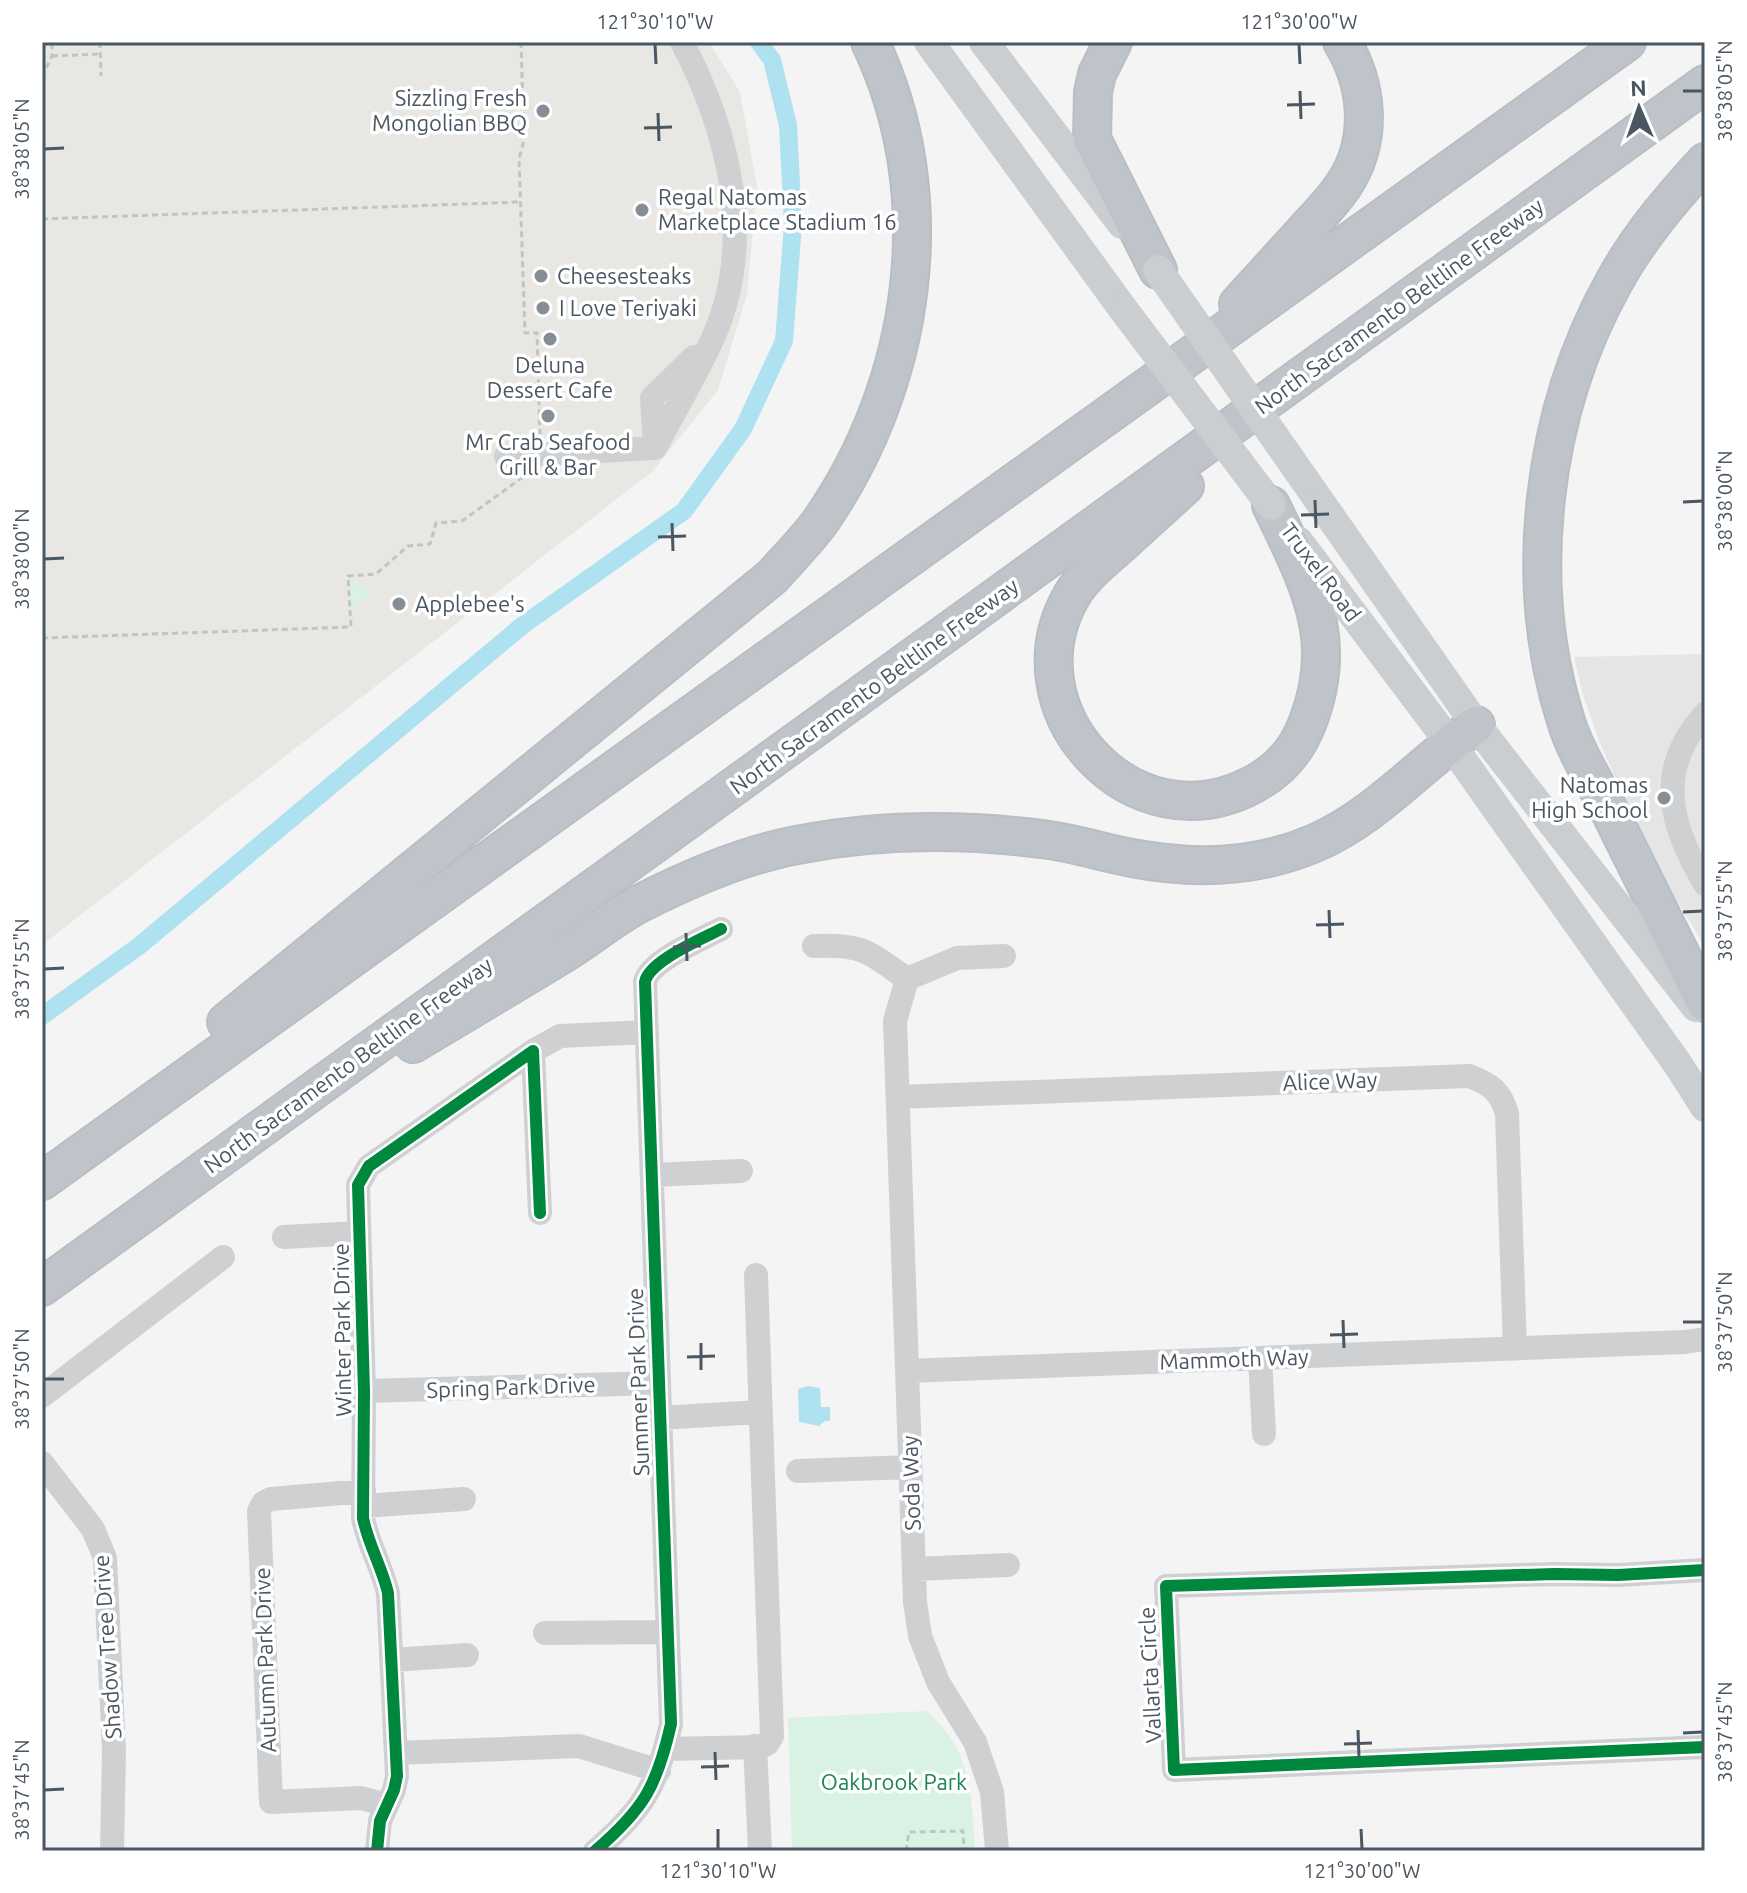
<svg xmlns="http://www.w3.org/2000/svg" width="1747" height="1893" viewBox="0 0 1747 1893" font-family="Ubuntu,sans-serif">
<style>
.commercial{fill:#e8e7e3}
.education{fill:#e6e5e6}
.green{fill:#d9f2e3}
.water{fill:#aee2f0}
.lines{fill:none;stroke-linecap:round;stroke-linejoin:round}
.canal{stroke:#aee2f0;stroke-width:18}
.highway-casing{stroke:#b9bec3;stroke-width:40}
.path{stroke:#bcc7c4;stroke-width:3;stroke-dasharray:6 4;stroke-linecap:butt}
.minor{stroke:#ced0d2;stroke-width:24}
.major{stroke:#caced1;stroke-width:30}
.highway{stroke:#bec4c9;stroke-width:36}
.major-bridge{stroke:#caced1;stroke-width:30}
.cycleway-casing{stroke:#fff;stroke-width:17}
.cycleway{stroke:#00873e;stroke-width:12}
.ticks{fill:none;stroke:#4a5661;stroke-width:3}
.poi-dot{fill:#868d94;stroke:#fff;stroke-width:3}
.labels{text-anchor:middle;stroke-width:7;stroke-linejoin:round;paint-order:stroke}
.poi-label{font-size:22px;fill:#4a5661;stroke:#fff;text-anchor:start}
.street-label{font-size:22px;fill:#4a5661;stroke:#fff}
.park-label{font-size:22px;fill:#17864f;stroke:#fff}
.neatline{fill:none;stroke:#4a5661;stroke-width:3}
.ticks-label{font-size:20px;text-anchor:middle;fill:#4a5661}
</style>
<rect width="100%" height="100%" fill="#f4f4f4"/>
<path class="commercial" d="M42 42H709L740 92 757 187 747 294 718 390 653 471 42 945Z"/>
<path class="education" d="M1705 654V947L1648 852 1600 743 1584 698 1574 657Z"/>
<path class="green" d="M355 579 370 595 351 610 350 584Z
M927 1711C935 1720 946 1729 952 1740 972 1771 973 1815 975 1851H792L788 1718Z"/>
<path class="water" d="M808 1386 820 1388 821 1407H830V1421H825L819 1426 799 1422 798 1389Z"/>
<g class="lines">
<path class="canal" d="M42 1016 139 946 523 625 684 511 743 429 784 341 793 224 788 125 772 60 759 42"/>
<g class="highway-casing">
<path id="highway" d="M1113 42 1097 74 1093 92 1092 139 1158 270
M1705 162C1671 199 1638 238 1614 282 1542 411 1521 580 1566 721 1575 751 1594 780 1608 808 1640 873 1673 938 1705 1003
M1238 304C1259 281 1280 258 1301 235 1316 218 1333 202 1345 183 1373 139 1368 85 1342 42
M1185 486C1162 507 1140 527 1118 547 1101 562 1083 576 1072 595 1005 710 1134 848 1252 785 1279 771 1296 752 1307 724 1320 691 1325 658 1318 623 1310 582 1289 543 1271 505
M226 1022 772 577C788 559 806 541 820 522 916 384 944 196 870 42
M413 1044C463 1014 514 984 563 954 589 938 613 918 639 904 688 879 743 855 797 845 879 829 967 829 1049 840 1077 844 1105 853 1132 858 1194 870 1257 868 1315 843 1376 817 1422 762 1476 725
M42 1181 1627 42
M42 1287 1705 84"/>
</g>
<path class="path" d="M100 42 101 76
M521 42 524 140 519 159 525 333H537L540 434
M52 56 101 54
M42 77 52 56V42
M42 219 521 202
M42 638 351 627 348 576 376 574 408 546 430 544 436 523 462 521 523 477
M906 1851 909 1832 963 1831 964 1851"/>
<path class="minor" d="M655 446 652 398 694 357
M506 456 655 448C674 412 695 377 712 340 757 243 729 132 682 42
M1705 714C1654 770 1670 826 1705 884
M814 946C863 944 867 951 907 979
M907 979 895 1021 915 1602 920 1636 938 1682 975 1742 992 1792 997 1851
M907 979 957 958 1004 956
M533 1051 560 1036 647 1032
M898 1097 1469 1076C1491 1084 1501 1092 1507 1114L1515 1349
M652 1175 741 1171
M284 1237 359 1233
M1260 1358 1264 1434
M907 1371 1685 1342 1705 1339
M364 1391 659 1383
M42 1396 223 1257
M659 1418 760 1412
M42 1463 93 1529 105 1558 114 1751 112 1851
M798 1471 910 1467
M364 1491 271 1499 263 1503 259 1511 271 1802 361 1798 387 1805
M363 1506 464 1499
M914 1569 1008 1565
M1705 1570 1618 1575 1554 1574 1166 1586 1174 1770 1705 1747
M545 1633 667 1632
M392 1660 467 1655
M755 1746 760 1851
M665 1749 761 1747 768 1743 772 1736 756 1275
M396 1753 579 1746 659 1771
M377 1851 380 1821 394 1790 397 1776 388 1593C382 1567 368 1544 363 1518L364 1391 358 1185 369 1166 533 1051 540 1213
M595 1851C644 1809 657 1786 671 1724L645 982C649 961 702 939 721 929"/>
<path class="major" d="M929 42 1123 309
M984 42 1122 224
M1304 479 1476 725 1696 1007
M1298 541 1450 743 1679 1066 1705 1107"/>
<use href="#highway" class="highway"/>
<path class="major-bridge" d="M1158 270 1304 479
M1123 309 1271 505"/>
<g class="cycleway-casing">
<path id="cycleway" d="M1705 1570 1618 1575 1554 1574 1166 1586 1174 1770 1705 1747
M377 1851 380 1821 394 1790 397 1776 388 1593C382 1567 368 1544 363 1518L364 1391 358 1185 369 1166 533 1051 540 1213
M595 1851C644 1809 657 1786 671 1724L645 982C649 961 702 939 721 929"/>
</g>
<use href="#cycleway" class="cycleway"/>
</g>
<path class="ticks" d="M655 44 656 64M1299 44 1300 64M1300 91 1301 119M1683 91H1703M1287 105 1315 104M658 113 659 141M644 128 672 127M44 149 64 148M1315 500 1316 528M1683 502 1703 501M1301 515 1329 514M672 523 673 551M658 537 686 536M44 559 64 558M1329 910 1330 938M1683 912 1703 911M1316 925 1344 924M686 933 687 961M673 947 701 946M44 969 64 968M1343 1320 1344 1348M1683 1322H1703M1330 1335 1358 1334M701 1343V1370M687 1357 715 1356M44 1379H64M1358 1730 1359 1758M1683 1733 1703 1732M1344 1744 1372 1743M715 1752 716 1780M701 1767 729 1766M44 1790 64 1789M718 1829V1849M1361 1829 1362 1849"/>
<g class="poi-dot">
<circle cx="543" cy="111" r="8"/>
<circle cx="642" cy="210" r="8"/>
<circle cx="541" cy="276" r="8"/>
<circle cx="543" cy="308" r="8"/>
<circle cx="550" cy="339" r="8"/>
<circle cx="548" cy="416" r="8"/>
<circle cx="399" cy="604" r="8"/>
<circle cx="1664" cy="798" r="8"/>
</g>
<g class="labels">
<g class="poi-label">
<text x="527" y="106" text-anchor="end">Sizzling Fresh<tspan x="527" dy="25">Mongolian BBQ</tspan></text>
<text x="658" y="205">Regal Natomas<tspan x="658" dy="25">Marketplace Stadium 16</tspan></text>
<text x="557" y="284">Cheesesteaks</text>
<text x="559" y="316">I Love Teriyaki</text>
<text x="550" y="373" text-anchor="middle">Deluna<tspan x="550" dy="25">Dessert Cafe</tspan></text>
<text x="548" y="450" text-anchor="middle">Mr Crab Seafood<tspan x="548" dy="25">Grill &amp; Bar</tspan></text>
<text x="415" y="612">Applebee's</text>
<text x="1648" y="793" text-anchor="end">Natomas<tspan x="1648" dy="25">High School</tspan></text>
</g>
<g class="street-label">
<text transform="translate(1399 306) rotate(-36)" y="8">North Sacramento Beltline Freeway</text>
<text transform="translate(1321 572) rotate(53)" y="8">Truxel Road</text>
<text transform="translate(874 686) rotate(-36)" y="8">North Sacramento Beltline Freeway</text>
<text transform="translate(348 1065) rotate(-36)" y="8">North Sacramento Beltline Freeway</text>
<text transform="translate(1330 1081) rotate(-2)" y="8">Alice Way</text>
<text transform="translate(342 1330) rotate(-91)" y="8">Winter Park Drive</text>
<text transform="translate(1234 1359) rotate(-2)" y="8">Mammoth Way</text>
<text transform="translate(638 1382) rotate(-92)" y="8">Summer Park Drive</text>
<text transform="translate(511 1387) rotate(-2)" y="8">Spring Park Drive</text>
<text transform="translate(911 1483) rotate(-92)" y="8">Soda Way</text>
<text transform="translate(107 1647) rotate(-94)" y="8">Shadow Tree Drive</text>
<text transform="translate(265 1660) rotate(-92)" y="8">Autumn Park Drive</text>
<text transform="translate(1150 1675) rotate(-93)" y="8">Vallarta Circle</text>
</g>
<g class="park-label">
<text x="894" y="1790">Oakbrook Park</text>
</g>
</g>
<rect width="1747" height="1893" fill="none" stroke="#ffffff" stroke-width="88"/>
<g transform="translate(1639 108) rotate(358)" stroke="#ffffff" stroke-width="6" paint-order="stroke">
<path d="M0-6L14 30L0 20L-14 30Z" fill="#4a5661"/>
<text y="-12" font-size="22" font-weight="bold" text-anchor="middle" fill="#4a5661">N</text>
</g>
<rect x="44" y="44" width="1659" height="1805" class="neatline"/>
<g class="ticks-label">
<text x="655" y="29">121°30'10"W</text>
<text x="1299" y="29">121°30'00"W</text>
<text transform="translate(1725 91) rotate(-90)" y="7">38°38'05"N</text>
<text transform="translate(22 149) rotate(-90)" y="7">38°38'05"N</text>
<text transform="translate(1725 501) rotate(-90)" y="7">38°38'00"N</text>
<text transform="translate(22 559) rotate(-90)" y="7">38°38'00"N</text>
<text transform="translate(1725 911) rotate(-90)" y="7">38°37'55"N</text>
<text transform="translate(22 969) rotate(-90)" y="7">38°37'55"N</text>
<text transform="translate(1725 1322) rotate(-90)" y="7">38°37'50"N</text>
<text transform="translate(22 1379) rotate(-90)" y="7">38°37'50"N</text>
<text transform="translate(1725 1732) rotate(-90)" y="7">38°37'45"N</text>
<text transform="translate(22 1790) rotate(-90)" y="7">38°37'45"N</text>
<text x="718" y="1878">121°30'10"W</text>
<text x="1362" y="1878">121°30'00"W</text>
</g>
</svg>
